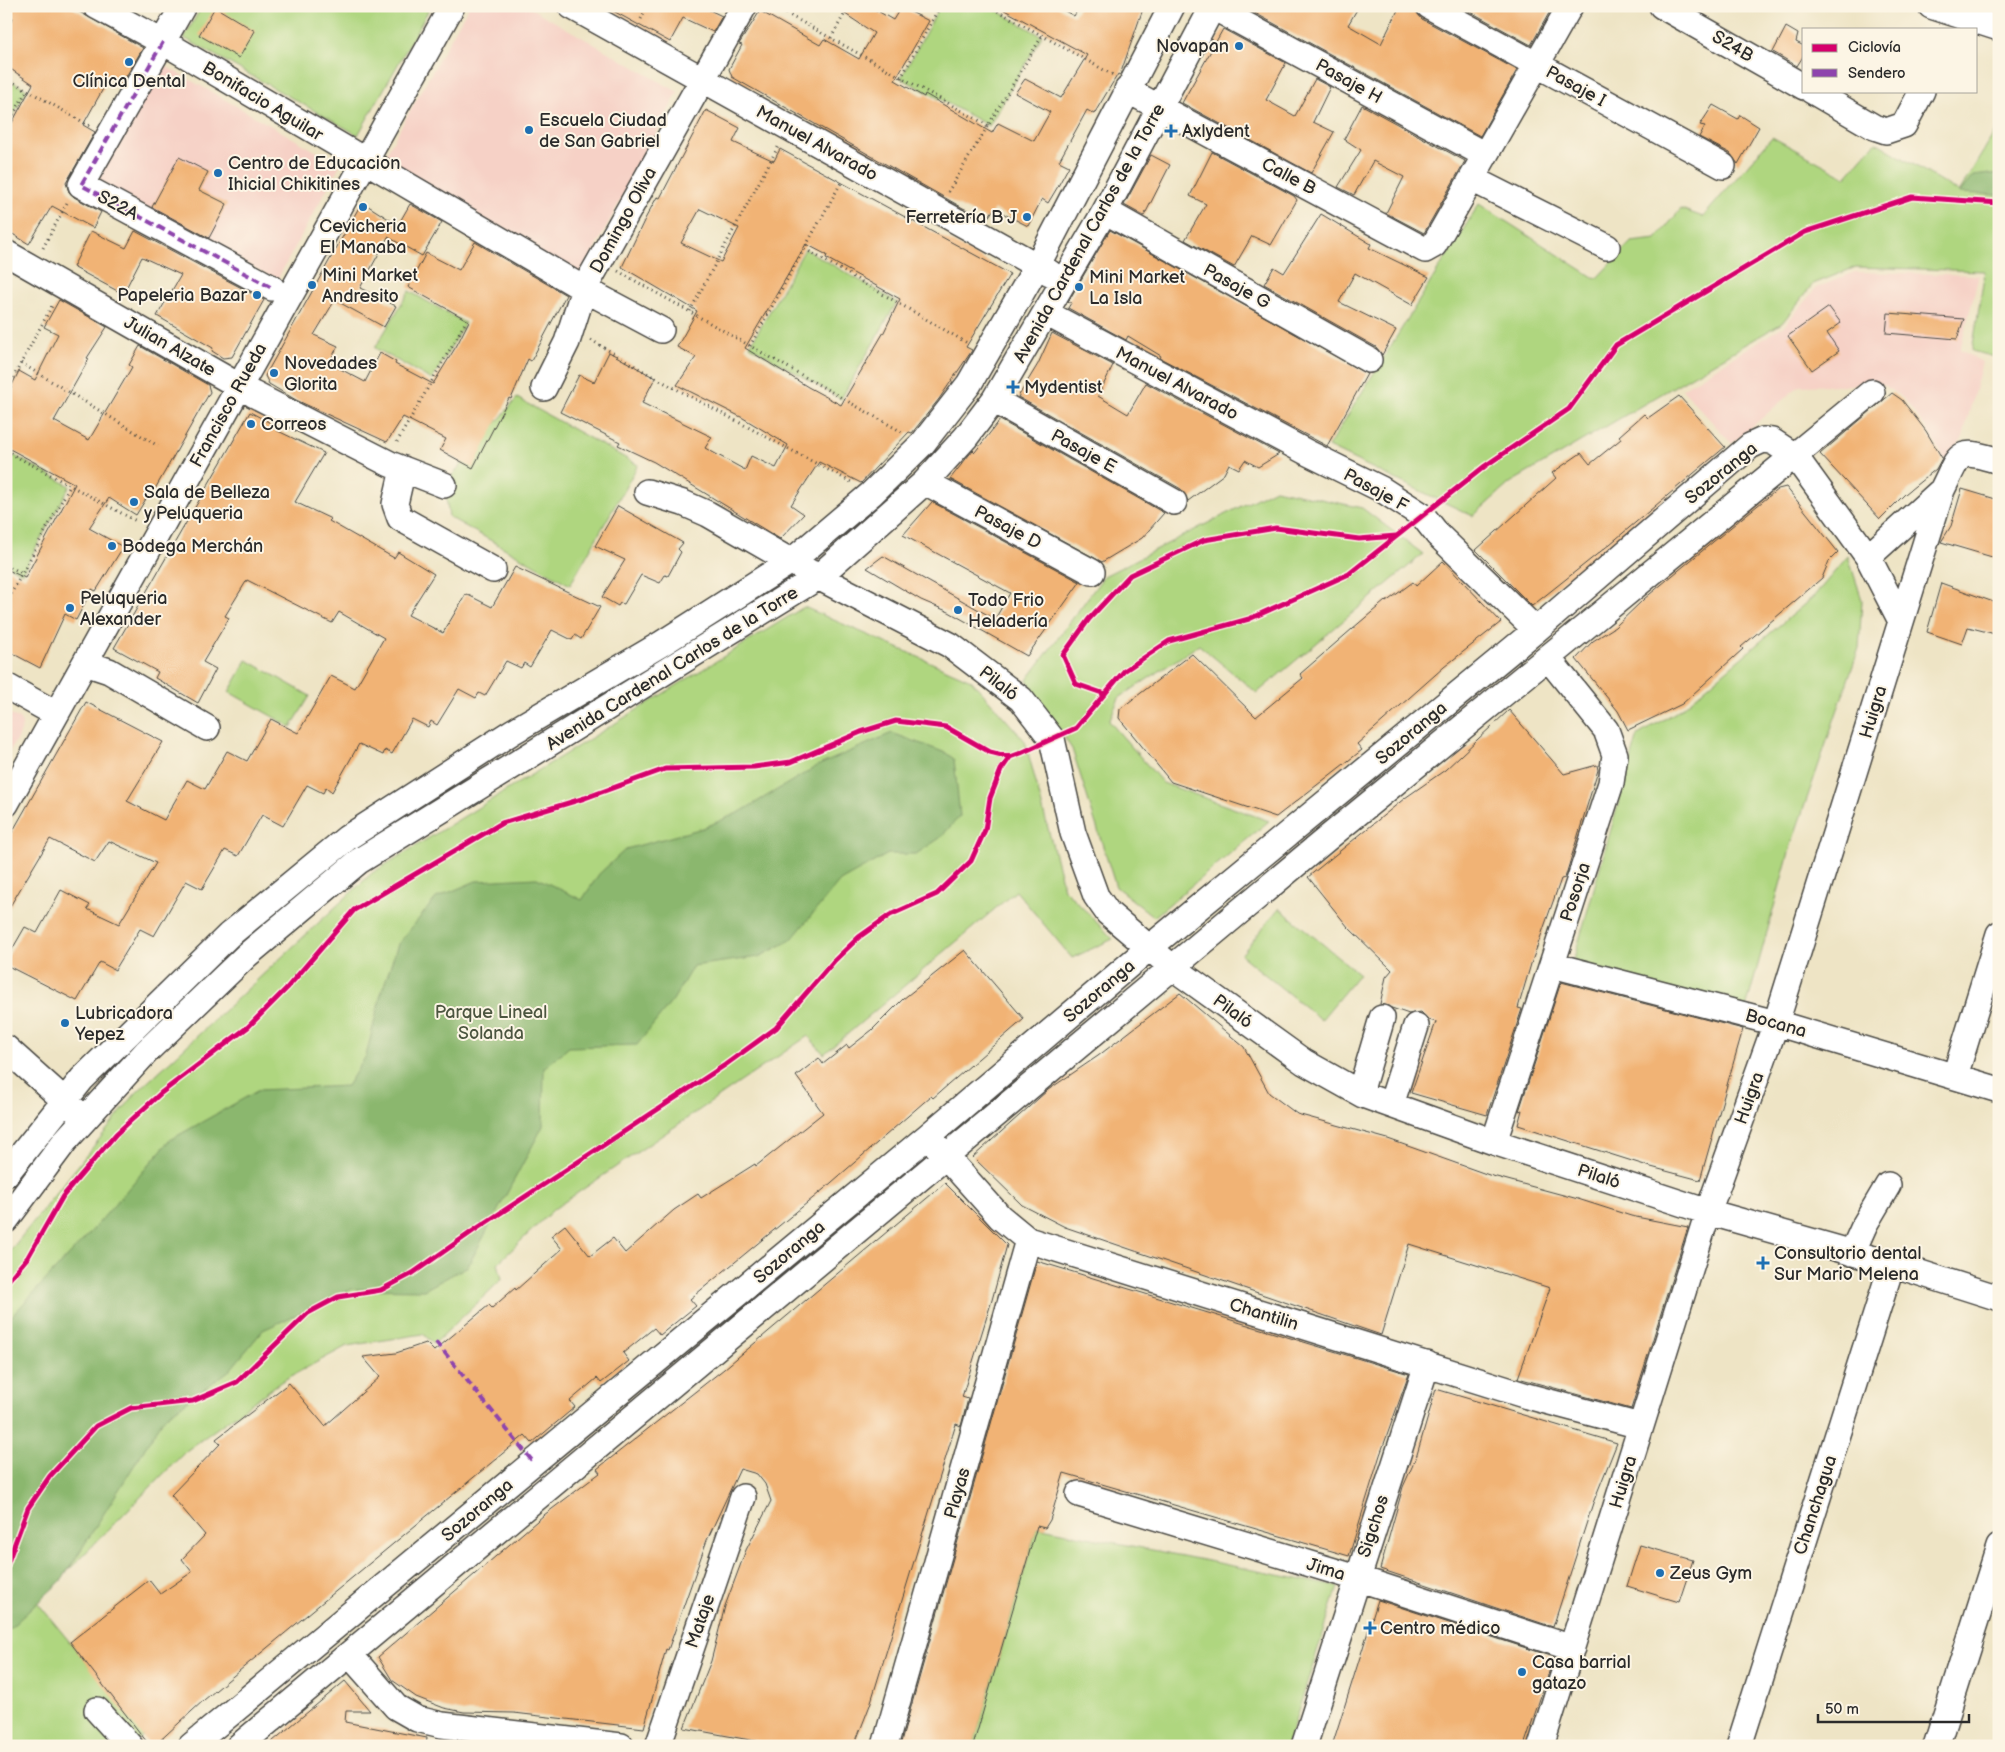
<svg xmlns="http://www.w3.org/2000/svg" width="2005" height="1752" viewBox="0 0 2005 1752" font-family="'Balsamiq Sans',sans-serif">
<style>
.built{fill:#f6d1c6}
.green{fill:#afd67f;stroke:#6d8055}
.forest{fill:#8bb76e;stroke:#5b714c}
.building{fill:#f1b374;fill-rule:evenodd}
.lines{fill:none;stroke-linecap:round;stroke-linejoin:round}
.minor-casing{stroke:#484742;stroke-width:28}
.path{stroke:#484742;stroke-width:3;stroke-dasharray:1 4;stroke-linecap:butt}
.minor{stroke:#fff;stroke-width:25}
.quiet{stroke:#8e44ad;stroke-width:4;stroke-dasharray:8 4;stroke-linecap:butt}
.cycleway-casing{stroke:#fcf5e5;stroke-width:8}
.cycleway{stroke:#d6006c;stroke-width:5}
.poi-dot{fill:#1f6fb2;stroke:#fcf5e5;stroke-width:2}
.labels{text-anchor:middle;stroke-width:4;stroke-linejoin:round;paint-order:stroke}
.poi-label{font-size:18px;fill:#2b2b2b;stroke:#fcf5e5;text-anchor:start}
.street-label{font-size:18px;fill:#2b2b2b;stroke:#fcf5e5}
.park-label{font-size:18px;fill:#4c5640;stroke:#fcf5e5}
</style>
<rect width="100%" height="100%" fill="#fcf5e5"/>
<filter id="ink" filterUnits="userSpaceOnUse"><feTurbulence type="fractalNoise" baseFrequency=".02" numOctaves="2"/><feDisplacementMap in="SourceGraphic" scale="10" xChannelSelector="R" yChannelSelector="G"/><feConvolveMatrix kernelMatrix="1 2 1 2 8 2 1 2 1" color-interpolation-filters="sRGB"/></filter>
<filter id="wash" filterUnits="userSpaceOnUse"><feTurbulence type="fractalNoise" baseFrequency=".0096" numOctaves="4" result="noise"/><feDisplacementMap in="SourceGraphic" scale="20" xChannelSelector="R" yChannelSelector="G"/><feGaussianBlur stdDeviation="1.12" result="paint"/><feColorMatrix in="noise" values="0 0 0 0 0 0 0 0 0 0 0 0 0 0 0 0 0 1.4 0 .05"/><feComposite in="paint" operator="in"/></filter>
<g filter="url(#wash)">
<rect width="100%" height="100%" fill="#eee4c5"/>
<path class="built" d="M469 6H527L678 92 576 284 378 168Z
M160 63 340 165 277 280 96 182Z
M1855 272 1979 275 1960 350 1982 362 1963 437 1947 463 1927 429 1904 399 1883 384 1799 386 1732 444 1682 389 1785 325 1816 288Z
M6 712 19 719 22 724 21 731 6 758Z"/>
<path class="green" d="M202 6H431L358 135 184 38Z
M940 6H989L1042 36 989 126 901 78Z
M6 78 27 90 6 128Z
M1999 125V358L1972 351 1985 271 1856 267 1813 284 1782 323 1510 483 1473 516 1328 447 1479 204 1596 279 1631 242 1656 239 1681 209 1703 217 1772 137 1846 177 1876 142 1959 192Z
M805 249 897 302 841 399 750 346Z
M409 291 465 323 432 380 375 348Z
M517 398 638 465 570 585 449 517 444 485Z
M6 451 70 486 22 573 6 565Z
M1275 489 1362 508 1423 554 1257 693 1199 645 1119 698 1109 721 1163 783 1269 821 1154 917 1116 887 1072 749 1027 680 1104 576Z
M1848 556 1862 600 1859 648 1791 845 1745 1012 1572 965 1638 735 1681 709 1814 596Z
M804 607 971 680 1025 741 1064 889 1113 939 1072 958 1016 891 824 1054 808 1036 554 1209 498 1263 502 1279 434 1344 423 1334 347 1346 282 1381 186 1451 37 1602 145 1734 132 1746H6V1256L136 1093 372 873Z
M247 660 310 696 291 727 229 692Z
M1279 908 1359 974 1321 1020 1241 955Z
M1037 1527 1338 1587 1287 1746H973Z"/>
<path class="forest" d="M1999 173V195L1959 193 1973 176Z
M892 733 946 753 954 759 960 816 940 838 916 854H888L840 881 791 940 759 957 693 966 673 1000 637 1045 569 1047 544 1068 543 1126 468 1266 424 1290 352 1289 263 1330 230 1370 164 1418 62 1580 6 1632V1322L90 1233 170 1140 259 1090 347 1086 366 1056 381 994 398 944 436 898 476 881 537 878 582 900 599 874 626 849 703 828 740 812 817 766Z"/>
<g id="blocks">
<path class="building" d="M6 6H69L143 48 121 85 109 78 83 125 95 132 66 183 69 192 74 197 101 212 93 228 52 206 29 244 6 230V134L33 84 6 66V31L13 18 6 14Z
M604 6H701L722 16 713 32 683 18 670 42Z
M833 6H869L893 20 901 7 929 21 895 80 924 97 925 94 992 133 998 123 1034 141 1050 112 1015 93 1025 79 1061 98 1087 55 997 6H1056L1074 16 1080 6H1144L1120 75 1118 74 1094 114 1087 110 1059 161 1069 166 1057 188 1048 203 1042 199 1028 226 994 209 987 219 963 208 732 77 729 69 742 45 739 44 760 11 820 45 824 39 859 59 874 33Z
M1242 6H1359L1348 25 1381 44 1400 6H1415L1417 13 1422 19 1517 70 1480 136Z
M1460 6H1553L1531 45Z
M215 7 255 31 239 58 199 35Z
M1786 27 1798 34 1796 42 1804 46V55L1797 66 1773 52Z
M1223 29 1286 63 1266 100 1295 116 1315 79 1330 87 1313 122 1334 132 1311 173 1182 103Z
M1362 105 1465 161 1424 233 1386 213 1404 177 1373 161 1354 195 1338 187 1361 150 1344 139Z
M1713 105 1738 119 1740 115 1759 127 1738 164 1730 153 1699 137 1705 126 1700 125Z
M706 110 740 128 733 142 774 161 780 149 1010 274 966 347 972 350 971 352 939 399 912 433 909 432 861 483 819 462 791 505 804 514 780 539 654 462 618 445 620 442 560 412 579 375 594 382 609 352 655 378 642 403 712 437 705 448 745 470 751 456 776 468 788 445 743 418 677 385 696 357 677 347 697 311 622 267 645 219 657 197 660 198ZM700 209 739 228 721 262 681 243ZM806 244 827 255 826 258 900 299 884 332 841 405 808 387 745 348Z
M1212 152 1294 196 1297 200 1271 245 1252 236 1234 267 1185 240 1206 204 1190 196Z
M1151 155 1170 165 1144 216 1124 205Z
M179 157 208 172 199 190 227 204 209 238 152 207Z
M362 202 398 225 410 204 442 222 422 256 388 237 360 288 396 306 384 327 335 300 314 335 338 346 329 363 365 382 380 353 396 362 395 364 433 384 457 345 469 321 408 287 426 253 459 270 475 242 566 295 531 361 528 359 511 399 509 398 473 468 440 450 446 439 403 417 387 442 296 400 269 384 265 376Z
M1321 214 1371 244 1369 248 1429 277 1412 305 1355 273 1339 302 1396 330 1382 355 1376 347 1264 284 1274 267 1284 273Z
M1110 230 1367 374 1327 446 1160 358 1161 356 1128 336 1126 340 1068 308 1071 303 1068 302Z
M91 231 126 248 135 231 264 300 232 357 223 358 212 351 213 348 157 316 181 275 142 257 123 294 73 267Z
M59 300 107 327 87 358 89 359 54 421 89 440 132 367 129 365 140 346 208 385 210 392 151 496 149 494 136 515 109 498 89 528 123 547 96 591 92 589 76 620 65 614 40 668 6 650V569L25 578 75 484 6 447V397L19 371 35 380 58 334 44 327Z
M1829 307 1841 323 1827 333 1839 351 1812 370 1788 336Z
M1888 313 1964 319 1957 339 1886 333Z
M1052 333 1113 365 1098 396 1128 414 1146 383 1279 454 1258 467 1245 460 1239 469 1229 464 1224 474 1188 501 1181 489 1018 397 1038 364Z
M1892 393 1902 400 1926 431 1942 458 1936 469 1905 494 1880 519 1820 454Z
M1679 396 1725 447 1610 544 1532 606 1476 550 1556 478 1552 473 1581 453 1590 464 1621 439 1619 436 1644 414 1648 418Z
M250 412 278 427 276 430 324 453 295 502 331 519 329 521 394 558 398 552 434 574 408 615 443 633 466 594 492 607 515 567 600 607 581 639 575 635 572 640 552 630 530 667 524 663 521 668 506 661 485 696 479 693 476 698 459 689 437 725 431 721 428 727 412 719 392 754 385 750 383 755 359 744 332 792 326 787 323 793 307 785 283 826 262 815 238 856 225 850 202 889 186 881 154 936 140 929 115 970 100 962 77 1001 6 965V960L25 927 37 933 61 890 90 905 87 909 119 924 156 863 109 841 95 862 50 839 6 913V843L86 702 163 742 127 801 164 820 187 780 205 789 227 751 247 761 271 719 298 733 331 676 355 688 384 638 339 612 332 623 247 580 225 616 229 618 203 662 216 669 198 703 155 678 158 672 114 648Z
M1000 420 1164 513 1142 538 1102 562 950 479 973 450 975 452Z
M1786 487 1838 552 1829 561 1822 578 1741 647 1743 649 1682 704 1628 730 1618 711 1576 659 1593 641 1615 627 1644 599 1742 518 1778 489Z
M1962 489 1999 500V559L1941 542 1951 526Z
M932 502 1080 582 1027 656 949 612 921 600 867 568 883 556 995 619 1010 593 903 535Z
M618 506 683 543 678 549 681 552 668 576 665 575 660 583 641 575 624 604 620 603 618 606 602 597 625 560 595 546Z
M1443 561 1501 622 1444 667 1357 744 1362 750 1276 817 1171 782 1119 718 1120 709 1192 654 1256 717 1303 678 1300 674 1352 629 1385 601 1386 602 1413 582 1416 586Z
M1941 583 1999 604V635L1968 627 1962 644 1927 632Z
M1509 710 1564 774 1597 765 1598 770 1565 878 1561 879 1531 964 1518 1008 1522 1009 1487 1115 1411 1093 1436 1022 1429 1020 1421 1012 1409 1014 1380 1004 1386 977 1392 970 1348 927 1308 877 1405 798 1445 770Z
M965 950 1024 1019 933 1098 931 1096 824 1189 690 1299 696 1306 660 1335 654 1328 623 1353 629 1361 601 1383 597 1378 570 1401 575 1407 532 1443 525 1435 204 1700 154 1746H150L70 1642 149 1580 160 1594 192 1572 182 1559 205 1535 171 1495 220 1444 216 1439 289 1383 325 1426 380 1377 363 1357 396 1353 426 1343 434 1351 489 1305 492 1308 515 1288 516 1290 562 1249 551 1236 565 1225 590 1256 613 1238 625 1253 674 1210 698 1194 701 1198 755 1164 756 1166 823 1113 796 1076 819 1058 823 1064 847 1045 849 1048 872 1030 903 999Z
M1561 982 1743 1029 1700 1180 1651 1167 1518 1125 1522 1110 1519 1111Z
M1180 993 1244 1047 1269 1093 1297 1114 1388 1139 1489 1175 1578 1199 1631 1216 1688 1227 1631 1409 1518 1378 1550 1288 1409 1244 1381 1335 1065 1227 1022 1205 973 1157 1048 1090 1098 1056Z
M945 1183 1007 1245 992 1300 962 1397 968 1399 961 1426 956 1424 870 1705 854 1746H783L684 1728 711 1661 725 1606 746 1550 771 1501 765 1484 757 1474 740 1469 707 1540 668 1650 666 1649 644 1728 514 1713 464 1712 444 1708 416 1697 392 1680 378 1657 544 1515 600 1473 597 1469 724 1369Z
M1037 1261 1409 1374 1380 1455 1349 1556 1064 1473 1050 1520 1045 1528 1037 1526 973 1746H900Z
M1436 1389 1617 1443 1593 1503 1553 1627 1380 1569 1403 1487 1416 1458Z
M1640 1545 1693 1560 1679 1602 1627 1586Z
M1378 1600 1554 1657 1524 1746H1332Z
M345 1681 370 1711H346L345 1722 427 1738 426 1746H267Z"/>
</g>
</g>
<g filter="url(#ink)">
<use href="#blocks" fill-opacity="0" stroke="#484742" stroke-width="1"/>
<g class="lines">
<g class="minor-casing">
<path id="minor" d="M96 6 177 50 584 289 661 330
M183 6 81 185 272 288
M571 6 1050 273
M1429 6 1723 166
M1662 6 1804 87
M1931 6 1999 28
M1213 7 1485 155
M1127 90 1425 250 1434 245 1570 6
M1812 91 1874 127 1886 131 1904 125 1922 91
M1472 179 1607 247
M1105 211 1369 360
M6 253 253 394 390 464 444 485
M1046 313 1308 453 1381 489 1423 516 1438 535 1536 630
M544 388 567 342 584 289 744 6
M994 400 1174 502
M403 469 395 504 400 518 493 570
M925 482 1092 572
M647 492 683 503 708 514 818 577 950 645 1021 699 1052 739 1073 833 1096 896 1108 913 1172 967 1304 1062 1363 1095 1494 1142 1708 1212 1892 1264 1999 1298
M1868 557 1942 490
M85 663 109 671 207 728
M6 686 56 714
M6 804 452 6
M1552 965 1776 1023 1999 1090
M6 1048 75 1110
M1955 1076 1999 934
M1360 1093 1382 1018
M1391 1105 1416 1026
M1494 1142 1611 783 1615 755 1606 730 1548 658
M934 1143 1000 1217 1028 1240 1527 1396 1640 1426
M6 1174 82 1079 229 935 347 838 512 732 661 644 793 560 871 494 923 443 969 384 1037 266 1172 6
M6 1220 65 1141 147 1051 247 955 359 861 818 577 925 482 966 437 994 400 1105 211 1213 6
M1852 1253 1865 1224 1888 1185
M1079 1494 1357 1578 1572 1648
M350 1655 396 1707 417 1719 442 1725 621 1746
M97 1710 130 1746
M191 1746 928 1136 1149 948 1536 630 1750 446 1763 440 1772 441 1795 456 1868 557 1901 621
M239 1746 1330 836 1872 392
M658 1746 743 1497
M885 1746 1028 1240
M1304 1746 1427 1364
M1541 1746 1708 1212 1776 1023 1942 490C1961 452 1956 448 1999 461
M1739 1746 1892 1264
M1936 1746 1999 1547"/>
</g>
<path class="path" d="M773 6 989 126
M989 6 1113 75
M641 19 647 6
M831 38 849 6
M6 78 90 126
M901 78 940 6
M6 128 27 90
M948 192 1042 36
M43 248 68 201
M805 249 969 344
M618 271 902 432
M690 311 778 147
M591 340 652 376 851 482
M750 346 842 181
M21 363 158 446
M6 391 53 304
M397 442 465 323
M6 451 138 522
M6 565 22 573
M6 603 70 486
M6 1283 28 1257 63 1196 116 1134 161 1093 248 1027 287 988 354 910 502 823 585 798 665 769 754 767 791 762 861 732 896 721 946 727 990 752 1010 757 1031 748"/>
<use href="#minor" class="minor"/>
<path class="quiet" d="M163 42 81 185 272 288
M436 1342 534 1463"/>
<g class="cycleway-casing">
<path id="cycleway" d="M1105 694 1076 684 1063 655 1089 619 1130 575 1204 540 1276 528 1359 539 1396 536
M6 1283 28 1257 63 1196 116 1134 161 1093 248 1027 287 988 354 910 502 823 585 798 665 769 754 767 791 762 861 732 896 721 946 727 990 752 1010 757 1021 753 1076 728 1124 671 1169 641 1249 619 1349 574 1485 466 1569 409 1616 345 1805 232 1912 197 1999 203
M6 1567 28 1508 50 1476 96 1426 131 1408 193 1401 237 1382 308 1313 338 1297 381 1290 413 1273 473 1231 725 1065 776 1028 834 961 859 937 890 915 937 894 971 861 985 830 990 798 1001 770 1010 757"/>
</g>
<use href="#cycleway" class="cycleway"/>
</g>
</g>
<g class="poi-dot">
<circle cx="1239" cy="46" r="5"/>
<circle cx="129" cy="62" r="5"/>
<circle cx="529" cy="130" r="5"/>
<path d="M1168.5 123.5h5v5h5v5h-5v5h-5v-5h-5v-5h5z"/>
<circle cx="218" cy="173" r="5"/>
<circle cx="363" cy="207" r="5"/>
<circle cx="1027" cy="217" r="5"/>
<circle cx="312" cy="285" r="5"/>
<circle cx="1079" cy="287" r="5"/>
<circle cx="257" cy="295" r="5"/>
<circle cx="274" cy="373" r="5"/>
<path d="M1010.5 379.5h5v5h5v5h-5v5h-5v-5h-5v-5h5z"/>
<circle cx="251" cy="424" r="5"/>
<circle cx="134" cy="502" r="5"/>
<circle cx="112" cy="546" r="5"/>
<circle cx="70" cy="608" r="5"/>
<circle cx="958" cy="610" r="5"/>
<circle cx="65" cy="1023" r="5"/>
<path d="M1760.5 1255.5h5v5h5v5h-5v5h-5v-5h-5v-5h5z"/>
<circle cx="1660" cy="1573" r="5"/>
<path d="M1367.5 1620.5h5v5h5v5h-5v5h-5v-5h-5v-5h5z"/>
<circle cx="1522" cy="1672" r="5"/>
</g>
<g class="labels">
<g class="poi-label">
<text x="1229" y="52" text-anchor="end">Novapan</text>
<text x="129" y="87" text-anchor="middle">Clínica Dental</text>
<text x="539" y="126">Escuela Ciudad<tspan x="539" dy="21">de San Gabriel</tspan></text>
<text x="1182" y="137">Axlydent</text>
<text x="228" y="169">Centro de Educacion<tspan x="228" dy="21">Ihicial Chikitines</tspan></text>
<text x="1017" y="223" text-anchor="end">Ferretería B J</text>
<text x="363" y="232" text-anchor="middle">Cevicheria<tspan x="363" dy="21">El Manaba</tspan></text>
<text x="322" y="281">Mini Market<tspan x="322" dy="21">Andresito</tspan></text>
<text x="1089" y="283">Mini Market<tspan x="1089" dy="21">La Isla</tspan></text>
<text x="247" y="301" text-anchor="end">Papeleria Bazar</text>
<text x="284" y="369">Novedades<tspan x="284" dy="21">Glorita</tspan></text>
<text x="1024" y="393">Mydentist</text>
<text x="261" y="430">Correos</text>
<text x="144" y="498">Sala de Belleza<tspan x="144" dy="21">y Peluqueria</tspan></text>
<text x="122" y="552">Bodega Merchán</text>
<text x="80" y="604">Peluqueria<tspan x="80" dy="21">Alexander</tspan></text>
<text x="968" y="606">Todo Frio<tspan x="968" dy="21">Heladería</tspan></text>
<text x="75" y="1019">Lubricadora<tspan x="75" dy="21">Yepez</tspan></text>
<text x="1774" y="1259">Consultorio dental<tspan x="1774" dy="21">Sur Mario Melena</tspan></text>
<text x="1670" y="1579">Zeus Gym</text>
<text x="1380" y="1634">Centro médico</text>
<text x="1532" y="1668">Casa barrial<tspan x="1532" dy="21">gatazo</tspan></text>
</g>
<g class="street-label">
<text transform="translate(1733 46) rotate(30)" y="6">S24B</text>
<text transform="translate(1349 81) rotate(29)" y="6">Pasaje H</text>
<text transform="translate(1576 86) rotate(29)" y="6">Pasaje I</text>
<text transform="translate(263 101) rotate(31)" y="6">Bonifacio Aguilar</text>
<text transform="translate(817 143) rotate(29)" y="6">Manuel Alvarado</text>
<text transform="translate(1289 176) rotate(28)" y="6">Calle B</text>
<text transform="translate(118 205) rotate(28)" y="6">S22A</text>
<text transform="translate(623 220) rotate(-61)" y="6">Domingo Oliva</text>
<text transform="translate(1089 233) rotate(-61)" y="6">Avenida Cardenal Carlos de la Torre</text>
<text transform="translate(1237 286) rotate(29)" y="6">Pasaje G</text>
<text transform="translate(170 346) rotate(30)" y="6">Julian Alzate</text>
<text transform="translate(1177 383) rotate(28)" y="6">Manuel Alvarado</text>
<text transform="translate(228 405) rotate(-61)" y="6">Francisco Rueda</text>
<text transform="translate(1084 451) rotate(29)" y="6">Pasaje E</text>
<text transform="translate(1721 473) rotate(-39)" y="6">Sozoranga</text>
<text transform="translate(1376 490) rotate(29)" y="6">Pasaje F</text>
<text transform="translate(1008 527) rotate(28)" y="6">Pasaje D</text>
<text transform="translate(672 668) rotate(-32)" y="6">Avenida Cardenal Carlos de la Torre</text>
<text transform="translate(999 683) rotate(38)" y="6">Pilaló</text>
<text transform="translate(1873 712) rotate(-73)" y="6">Huigra</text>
<text transform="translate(1411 733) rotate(-40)" y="6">Sozoranga</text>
<text transform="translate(1575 892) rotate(-72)" y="6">Posorja</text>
<text transform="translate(1099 991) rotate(-40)" y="6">Sozoranga</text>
<text transform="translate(1233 1011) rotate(36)" y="6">Pilaló</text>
<text transform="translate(1776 1023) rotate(16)" y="6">Bocana</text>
<text transform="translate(1749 1098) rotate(-70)" y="6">Huigra</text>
<text transform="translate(1599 1176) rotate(18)" y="6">Pilaló</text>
<text transform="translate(789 1252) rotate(-40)" y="6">Sozoranga</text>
<text transform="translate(1264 1314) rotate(17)" y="6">Chantilin</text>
<text transform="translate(1623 1482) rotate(-73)" y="6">Huigra</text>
<text transform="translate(957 1493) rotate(-74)" y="6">Playas</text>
<text transform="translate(1815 1505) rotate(-72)" y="6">Chanchagua</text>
<text transform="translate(477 1510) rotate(-40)" y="6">Sozoranga</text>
<text transform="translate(1373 1526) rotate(-72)" y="6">Sigchos</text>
<text transform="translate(1326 1569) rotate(17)" y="6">Jima</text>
<text transform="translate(700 1621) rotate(-71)" y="6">Mataje</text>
</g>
<g class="park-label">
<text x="491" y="1018">Parque Lineal<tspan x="491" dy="21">Solanda</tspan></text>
</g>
</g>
<rect width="2005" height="1752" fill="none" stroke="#fcf5e5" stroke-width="25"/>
<rect x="1802" y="28" width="175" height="65" fill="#fcf5e5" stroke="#a8a49b"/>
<rect x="1812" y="44" width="25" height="8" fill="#d6006c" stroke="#a8a49b"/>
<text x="1848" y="52" font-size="15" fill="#2b2b2b">Ciclovía</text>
<rect x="1812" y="69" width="25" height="8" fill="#8e44ad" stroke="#a8a49b"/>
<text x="1848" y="78" font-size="15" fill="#2b2b2b">Sendero</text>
<path d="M1818 1714v8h151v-8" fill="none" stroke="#2b2b2b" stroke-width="2.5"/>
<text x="1825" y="1714" font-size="15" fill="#2b2b2b" stroke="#fcf5e5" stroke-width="4" paint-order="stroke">50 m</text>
</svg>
